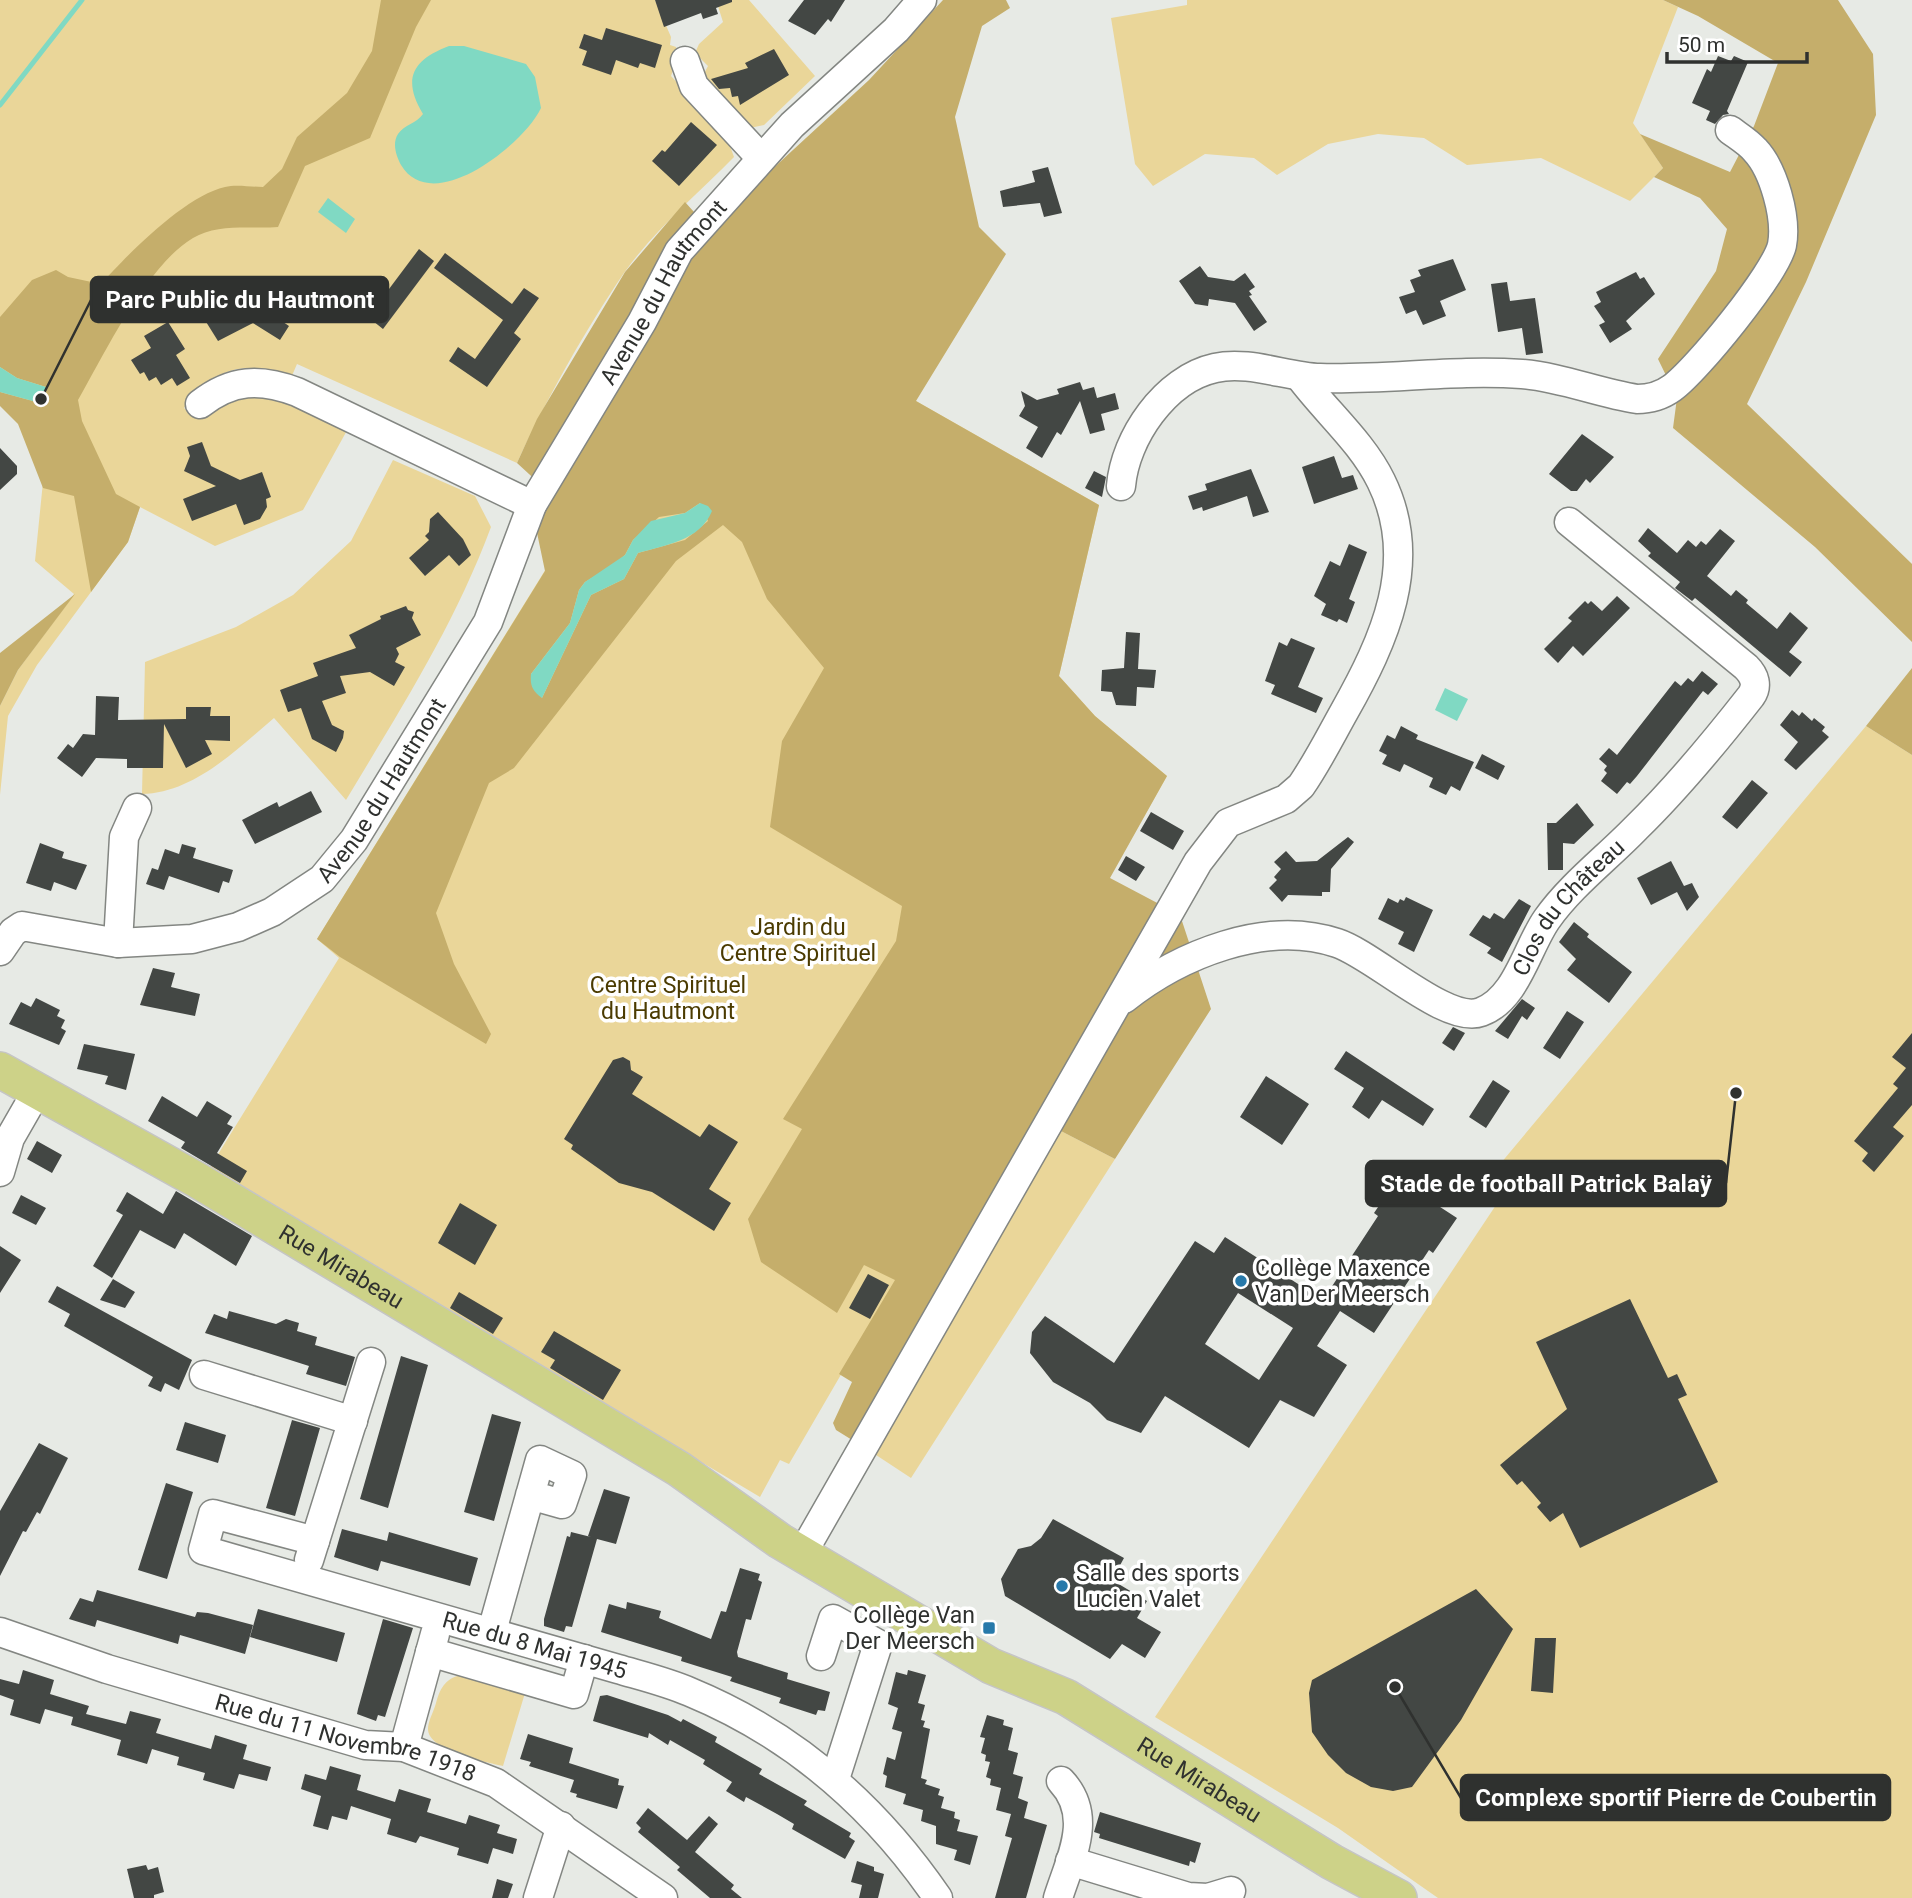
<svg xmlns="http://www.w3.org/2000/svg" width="1912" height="1898" viewBox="0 0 1912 1898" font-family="Roboto,sans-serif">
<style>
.green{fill:#ead699}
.forest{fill:#c5ae6b;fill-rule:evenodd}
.water{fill:#80d9c3}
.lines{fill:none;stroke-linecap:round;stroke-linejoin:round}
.stream{stroke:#80d9c3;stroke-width:5}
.building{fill:#434744;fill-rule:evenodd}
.minor-casing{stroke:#838682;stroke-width:31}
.major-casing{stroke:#c5c5c5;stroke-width:38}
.minor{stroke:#fff;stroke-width:28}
.major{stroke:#cdd288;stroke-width:35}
.poi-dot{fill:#2779aa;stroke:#fff;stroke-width:2.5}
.labels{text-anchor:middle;stroke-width:7;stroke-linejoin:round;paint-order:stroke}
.street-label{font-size:23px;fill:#2f312f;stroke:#fff}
.park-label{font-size:23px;fill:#4b3b01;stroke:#fff}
.poi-label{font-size:23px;fill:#2f312f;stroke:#fff;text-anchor:start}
.leader{fill:none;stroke:#2f312f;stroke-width:2.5}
.callout-dot{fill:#2f312f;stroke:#fff;stroke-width:2.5}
.callout{fill:#2f312f;stroke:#2f312f;stroke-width:2.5}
.callout-label{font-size:24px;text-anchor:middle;font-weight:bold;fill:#fff}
</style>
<rect width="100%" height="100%" fill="#e7eae5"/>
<path class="green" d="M0 0H655L671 37 670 45 676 47 678 56 671 76 726 135 734 157C697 195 655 229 624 273 585 330 546 400 517 463L297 364 291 378C244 359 215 367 184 408L198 419 217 400 249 386 350 425 303 510 215 546 140 507 128 542 37 665 8 716 0 795V706L18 670 74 594 35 561 50 413 0 397Z
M716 0H749L815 76 764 125 745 129 700 81 708 66 695 53 699 44 723 22Z
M1187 0H1663L1678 7 1633 123 1663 168 1630 201 1541 158 1467 165 1424 138 1378 134 1328 144 1277 175 1254 158 1205 154 1153 186 1135 164 1111 18 1187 5Z
M719 289 1099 505 1059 676 1095 716 1167 776 1109 878 896 1280 789 1464 780 1460 760 1497 209 1169 339 958 317 939Z
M393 460 475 496 491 527C454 626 400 710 346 800L274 718C237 749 194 793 142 794L145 662 236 627 293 595 351 541Z
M1866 726 1912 755V1898H1438L1338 1828 1155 1717 1498 1202 1480 1188Z
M1059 1130 1115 1159 911 1478 873 1453Z
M464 1674 525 1693 503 1766C486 1762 428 1751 428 1729 428 1721 434 1711 436 1703 441 1686 446 1678 464 1674Z"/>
<path class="forest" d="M381 0H431L416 27 370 138 305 166 278 227C251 229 217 223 193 238 147 265 105 353 78 400L82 421 116 494 140 507 128 542 91 592 74 496 43 488 18 424 0 406V392L40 403 46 387 17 378 0 367V317L32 280 56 270 68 277 101 284C128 254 185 196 225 187 236 184 251 187 263 187L282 169 297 137 347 93 372 51Z
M943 0H1006L1010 8 982 26 955 117 979 227 1006 254 916 401 1099 505 1059 676 1095 716 1167 776 1110 878 1180 915 1211 1009 1115 1159 1059 1130 873 1453 836 1430 833 1423 852 1382 839 1374 895 1280 864 1265 837 1313 761 1262 748 1219 802 1129 783 1119 896 941 902 906 770 827 782 741 824 668 767 599 742 542 723 525 676 561 514 768 489 783 436 913 454 964 491 1034 486 1044 340 957 317 939 545 571 536 528 553 496 517 463 537 419 625 272 685 202 712 232 757 183 869 80ZM700 503 708 521 685 540 638 553 624 579 591 595 542 698 531 674 570 623 579 590 585 582 614 565 625 555 633 540 659 517 685 513Z
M1663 0H1838L1873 54 1876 115 1806 282 1747 404 1912 564V642L1815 547 1673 428 1677 398 1658 359 1716 271 1727 229 1700 198 1654 177 1663 168 1640 134 1730 172 1754 126 1778 63 1698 16Z
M75 594 18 670 0 706V653Z
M1912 668V755L1866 726Z"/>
<path class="water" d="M449 46H464L526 64 535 77 541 108C525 143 433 218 401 165 396 156 392 143 398 134 404 125 417 123 423 114 402 79 412 60 449 46Z
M328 198 355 219 346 233 318 212Z
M0 367 17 378 46 387V399L40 403 0 392Z
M700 503 708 506 712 511C700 541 665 545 638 553L624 579 591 595 542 698C532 691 530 685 531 674L570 623 579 590 585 582 625 555 633 540 651 521 685 513Z
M1445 688 1468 699 1457 721 1435 710Z"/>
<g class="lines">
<path class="stream" d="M0 105 82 0"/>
</g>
<path class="building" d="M655 0H732V2L716 8 718 14 703 19 701 13 664 27Z
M804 0H845L831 22 828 19 815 35 788 21Z
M606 28 662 45 655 68 640 63 638 68 616 60 611 75 582 65 587 51 579 48 584 34 602 40Z
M774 49 789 75 740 105 738 96 732 97 730 88 719 89 711 79 748 68 745 63Z
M1718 56 1731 61 1734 56 1748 62 1727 111 1729 114 1723 115 1715 124 1706 120 1710 111 1692 103 1707 69 1711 72Z
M691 122 717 145 679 186 652 161 662 150 665 152Z
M1048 167 1062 213 1044 217 1040 203 1003 207 1000 191 1035 182 1032 171Z
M419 249 434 261 383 329 368 317Z
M445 253 512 304 524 288 539 298 514 333 521 339 487 387 449 361 458 347 475 359 503 320 434 268Z
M1453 259 1466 290 1440 301 1446 316 1423 325 1416 310 1406 314 1399 297 1415 292 1410 280 1421 276 1418 270Z
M1200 266 1208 277 1234 281 1245 273 1255 287 1249 291 1252 295 1249 296 1267 322 1254 331 1235 303 1209 299 1208 306 1195 304 1179 281Z
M1636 272 1640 279 1644 277 1655 294 1626 321 1632 329 1610 343 1599 325 1605 322 1594 306 1601 302 1596 292Z
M253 279 265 301 258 305 289 326 280 340 253 323 218 341 203 317 213 313 210 306 228 296 227 293Z
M1507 282 1510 301 1535 298 1543 353 1526 355 1522 328 1498 332 1491 284Z
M168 322 185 349 176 355 190 378 177 386 172 378 161 385 156 377 149 381 144 372 140 374 131 360 151 348 144 336Z
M1080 382 1083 390 1094 387 1097 398 1115 393 1119 409 1101 414 1105 430 1090 434 1080 401 1061 435 1057 432 1042 458 1026 448 1038 427 1019 416 1025 406 1021 391 1037 400 1059 394 1057 389Z
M1582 434 1614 457 1590 483 1586 479 1577 491H1571L1549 474Z
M202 442 211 466 240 480 262 472 271 497 266 499 267 507 260 519 244 525 236 504 192 521 183 499 216 486 184 471 190 456 187 447Z
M0 448 17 466V474L0 490Z
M1334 456 1342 478 1353 475 1358 489 1314 504 1302 467Z
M1251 469 1269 512 1253 517 1247 496 1203 511 1202 507 1193 510 1188 496 1207 490 1205 484Z
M1094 471 1106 477 1102 497 1085 488Z
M438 512 463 539 471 555 459 566 449 555 425 576 409 558 429 540 425 536 429 532 430 519Z
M1648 528 1677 553 1688 540 1696 547 1701 541 1706 545 1720 529 1735 541 1707 576 1731 596 1736 590 1748 600 1746 603 1777 629 1790 612 1808 628 1789 652 1802 662 1790 677 1695 598 1692 601 1675 588 1680 582 1648 556 1651 553 1638 541Z
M1349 544 1367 552 1349 599 1355 602 1347 623 1339 619 1337 622 1321 615 1326 604 1314 596 1330 561 1340 566Z
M1617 596 1630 608 1583 656 1573 646 1558 663 1544 649 1572 621 1568 618 1585 601 1588 604 1591 601 1602 611Z
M406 606 408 610 414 612 412 618 421 635 396 648 399 654 395 662 405 667 394 686 370 672 340 676 346 693 322 701 332 725 344 731 343 738 336 752 312 739 301 708 288 712 280 690 318 676 313 663 356 648 349 635 381 619 380 616Z
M1126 632 1140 633 1138 669 1156 670 1154 688 1137 687 1136 706 1116 705 1112 692 1101 691 1102 670 1124 668Z
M1291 638 1315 648 1298 687 1323 698 1316 713 1271 694 1275 685 1265 681 1279 642 1287 646Z
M1702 671 1718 684 1708 695 1703 691 1637 776 1630 784 1627 782 1617 794 1601 781 1607 773 1604 770 1607 766 1599 759 1609 748 1617 755 1675 681 1681 686 1688 678 1693 682Z
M96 696 119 697 118 720 186 719V707H211L210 716H230V741L205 740 212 754 186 768 164 724 163 768H127V759L96 758 82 777 57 758 68 744 73 748 83 734 95 735Z
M1792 710 1799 716 1802 712 1812 721 1814 718 1825 727 1822 731 1829 737 1796 770 1784 760 1798 742 1780 725Z
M1401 726 1418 735 1416 739 1474 762 1460 791 1451 786 1446 795 1429 787 1433 778 1404 764 1400 772 1382 764 1387 755 1379 751 1387 735 1395 739Z
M1482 754 1505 766 1498 780 1475 768Z
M1752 780 1768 793 1737 829 1722 817Z
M311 791 322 812 255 844 242 820 277 802 279 807Z
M1577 803 1594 825 1574 844 1563 843V870H1548L1547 823H1556Z
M1151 812 1184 831 1173 850 1140 831Z
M1348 837 1354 842 1331 869 1330 892H1322V896L1288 895 1282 902 1269 888 1277 880 1274 877 1281 869 1274 862 1286 851 1296 862 1317 861Z
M40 843 64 852 62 858 87 865 76 890 54 882 51 891 26 883Z
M182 844 196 848 193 858 233 870 229 883 223 881 219 893 169 876 164 890 146 884 152 868 158 870 165 849 179 854Z
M1126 856 1145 867 1136 881 1118 870Z
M1671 861 1684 886 1692 883 1699 897 1687 911 1677 892 1651 905 1637 878Z
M1406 897 1433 910 1414 952 1398 944 1404 932 1378 919 1388 898 1398 903 1400 899 1404 901Z
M1519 899 1531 906 1502 962 1487 953 1491 948 1469 935 1483 915 1490 919 1494 913 1504 919Z
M1574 922 1589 934 1587 937 1632 972 1609 1003 1567 970 1576 959 1559 942Z
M153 968 175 973 171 987 200 994 195 1016 140 1005Z
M36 998 60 1010 57 1016 65 1020 61 1028 66 1031 59 1045 9 1024 21 1002 31 1007Z
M1522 999 1535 1008 1527 1020 1522 1016 1508 1039 1495 1031Z
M1567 1011 1584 1022 1560 1059 1543 1048Z
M1453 1027 1465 1033 1454 1051 1442 1043Z
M1912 1033V1105L1893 1127 1904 1136 1874 1172 1862 1161 1868 1153 1854 1141 1898 1088 1893 1084 1906 1068 1892 1057Z
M84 1044 135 1054 126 1090 105 1084 108 1076 77 1069Z
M1346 1051 1434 1109 1423 1126 1382 1100 1369 1119 1352 1107 1364 1088 1334 1069Z
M623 1057 630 1061 631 1070 643 1077 632 1094 700 1137 709 1124 738 1142 709 1189 731 1203 714 1231 652 1192 619 1183 571 1149 573 1145 564 1139 613 1060Z
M1266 1076 1309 1104 1282 1145 1240 1117Z
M1493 1080 1510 1091 1486 1128 1469 1117Z
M162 1096 197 1117 207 1101 232 1116 227 1124 233 1127 217 1153 247 1171 240 1183 181 1148 185 1142 148 1121Z
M37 1141 62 1155 52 1173 27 1159Z
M1397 1179 1457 1218 1433 1253 1429 1250 1374 1333 1340 1311 1317 1346 1347 1365 1314 1417 1280 1400 1249 1448 1165 1396 1141 1433 1107 1420 1090 1403 1053 1382 1030 1353 1032 1332 1045 1316 1114 1363 1195 1241 1214 1253 1225 1237 1323 1300 1378 1216 1374 1213ZM1238 1293 1293 1328 1259 1380 1205 1344Z
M176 1191 252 1236 236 1266 184 1233 175 1249 140 1230 112 1278 93 1266 123 1215 116 1211 127 1192 163 1214Z
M21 1195 46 1208 36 1225 12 1213Z
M460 1203 497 1225 475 1265 438 1243Z
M0 1246 21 1260 0 1293Z
M868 1274 889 1285 870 1319 849 1308Z
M113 1279 135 1292 125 1308 100 1300Z
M57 1286 192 1360 179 1390 165 1383 161 1392 148 1386 153 1377 64 1326 70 1314 48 1302Z
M459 1292 503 1318 493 1334 450 1308Z
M1630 1299 1668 1378 1677 1374 1687 1395 1678 1399 1718 1482 1580 1548 1563 1513 1550 1522 1537 1507 1541 1503 1522 1481 1517 1485 1500 1465 1567 1409 1536 1342Z
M229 1311 276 1324 286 1319 299 1323 297 1331 317 1337 315 1345 355 1357 346 1386 306 1374 309 1366 205 1333 214 1314 227 1319Z
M554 1331 621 1370 603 1400 550 1368 555 1360 541 1352Z
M401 1356 428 1365 388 1508 360 1499Z
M492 1414 521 1422 494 1521 464 1512Z
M292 1420 320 1428 295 1516 266 1508Z
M185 1422 226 1435 218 1463 176 1450Z
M39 1443 68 1458 40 1514 37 1512 26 1532 23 1531 0 1576V1511Z
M166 1483 193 1492 167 1579 138 1570Z
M604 1489 630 1497 616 1544 597 1539 572 1627 566 1626 564 1632 544 1626V1619L567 1536 570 1537 571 1532 591 1537 588 1536Z
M1053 1519 1124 1558 1112 1580 1147 1601 1137 1618 1161 1632 1145 1658 1122 1644 1110 1659 1005 1596 1001 1579 1018 1549 1031 1546 1041 1538Z
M342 1529 387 1541 389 1532 478 1558 470 1586 381 1561 378 1571 334 1557Z
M740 1568 760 1574 758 1580 762 1582 751 1620 746 1619 737 1652 738 1657 788 1673 787 1679 830 1692 825 1711 818 1710 816 1715 779 1703 781 1698 730 1681 732 1677 681 1661 682 1657 601 1632 609 1604 626 1609 627 1602 661 1611 659 1618 711 1639 721 1611 726 1612Z
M1476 1589 1513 1629 1461 1720 1412 1787 1393 1791 1371 1787 1346 1773 1328 1755 1312 1732 1309 1693 1312 1680Z
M97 1590 195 1617 197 1612 208 1613 253 1625 245 1654 180 1635 178 1644 97 1620 95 1627 69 1619 80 1598 93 1602Z
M258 1609 345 1633 337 1662 250 1637Z
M383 1619 413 1628 385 1717 378 1715 376 1721 357 1714 358 1709Z
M1535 1638H1556L1553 1693 1531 1691Z
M23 1670 54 1680 50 1694 89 1706 86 1714 126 1724 130 1711 161 1719 156 1733 211 1749 215 1735 247 1745 243 1759 271 1767 267 1781 239 1774 234 1789 203 1780 205 1773 177 1765 179 1757 152 1749 147 1764 117 1755 121 1740 71 1725 73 1717 45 1709 40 1724 10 1715 14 1700 0 1695V1679L19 1684Z
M908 1670 926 1675 918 1703 925 1705 921 1720 925 1721 923 1727 930 1729 921 1778 927 1780 925 1784 940 1789 938 1795 944 1797 941 1808 955 1812 954 1818 960 1820 957 1831 978 1836 970 1865 954 1860 957 1850 936 1844V1826L921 1821 923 1810 903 1804 906 1794 885 1787 887 1776 883 1774 887 1757 895 1760 902 1732 892 1729 898 1708 888 1704 896 1672 907 1675Z
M607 1695 668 1715 681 1722 683 1719 717 1737 715 1742 762 1769 759 1774 807 1801 804 1805 851 1833 849 1837 855 1841 845 1859 792 1829 794 1824 777 1814 746 1797 744 1802 726 1791 732 1782 703 1764 705 1760 670 1740 668 1745 649 1733 648 1738 593 1721 600 1696Z
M987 1715 1004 1720 1003 1725 1013 1728 1008 1750 1018 1753 1013 1774 1023 1777 1018 1798 1028 1802 1024 1818 1047 1825 1026 1898H995L1012 1838 1005 1836 1011 1814 996 1810 1001 1788 990 1785 991 1779 986 1777 990 1762 985 1761 986 1755 981 1753 985 1738 980 1737Z
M528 1734 573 1748 569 1763 619 1779 618 1785 624 1786 617 1809 576 1797 577 1794 570 1792 574 1780 529 1766 531 1762 520 1759Z
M330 1766 361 1775 357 1790 395 1802 399 1789 431 1799 427 1812 466 1824 469 1815 500 1825 497 1833 517 1839 513 1854 493 1848 488 1864 457 1855 459 1848 420 1836 416 1843 387 1834 391 1819 351 1806 347 1820 332 1816 328 1830 313 1826 321 1796 301 1789 305 1774 326 1780Z
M648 1808 687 1840 709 1816 718 1824 695 1852 734 1885 731 1889 742 1898H710L677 1870 680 1867 638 1832 641 1828 636 1823Z
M1100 1812 1201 1843 1195 1863 1190 1861 1189 1866 1099 1838 1100 1834 1094 1832Z
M857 1861 874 1867V1871L884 1874 878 1898H859L862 1885 851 1882Z
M146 1865 148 1870 158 1867 164 1892 154 1895V1898H134L127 1869Z
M497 1879 513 1884 508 1898H492Z"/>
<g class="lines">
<g class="minor-casing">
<g id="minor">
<path d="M685 61 694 86 761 158"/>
<path d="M200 404C232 379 260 378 297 392L532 505"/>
<path d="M1121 486C1125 438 1165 379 1215 368 1248 360 1287 377 1320 378 1388 380 1455 369 1522 374 1561 377 1598 393 1637 399 1650 399 1661 396 1672 388 1696 371 1776 273 1782 245 1787 218 1774 170 1755 150 1748 142 1738 136 1730 130"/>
<path d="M118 943 124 837 137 808"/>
<path id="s1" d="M0 951 13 932 22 926 118 943 192 939 238 927 272 912 322 879 354 840 488 622 532 505 642 322 679 251 792 125 896 30 922 0"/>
<path id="s2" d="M1124 999C1179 955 1266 919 1337 943 1374 955 1447 1025 1481 1012 1517 999 1527 947 1547 919 1571 885 1607 858 1636 828 1678 787 1715 742 1751 696 1758 686 1755 676 1746 667L1569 522"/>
<path d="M0 1172 10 1138 37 1091"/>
<path d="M204 1375 353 1421"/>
<path id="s3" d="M315 1541 213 1514 203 1550 618 1669C642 1676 667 1682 690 1692 794 1735 875 1806 938 1898"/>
<path d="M802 1554 1198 862 1228 823 1286 799 1301 786C1317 763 1330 737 1344 712 1384 641 1421 562 1381 481 1362 442 1326 412 1300 377"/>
<path d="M309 1560 371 1362"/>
<path d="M492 1631 540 1460 572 1475 562 1504 530 1495"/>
<path id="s4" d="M0 1632 107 1669 365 1745 404 1747 496 1783 663 1898"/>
<path d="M430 1652 574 1694 584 1659"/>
<path d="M821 1656 833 1619 878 1644 835 1779"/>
<path d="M404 1747 435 1634"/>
<path d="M1070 1861 1188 1897 1208 1898 1231 1891"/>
<path d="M538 1898 561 1826"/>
<path d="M1058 1898C1071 1857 1094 1816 1061 1781"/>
</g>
</g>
<g class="major-casing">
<g id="major">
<path id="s5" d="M0 1070 197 1180 679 1469 780 1541 991 1666 1066 1697 1332 1862 1399 1898"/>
</g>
</g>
<use href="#minor" class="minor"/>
<use href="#major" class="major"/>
</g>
<g class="poi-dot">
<circle cx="1241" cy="1281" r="7"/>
<circle cx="1062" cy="1586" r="7"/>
<rect x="982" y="1621" width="14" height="14" rx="3.5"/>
</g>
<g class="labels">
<g class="street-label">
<text dy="8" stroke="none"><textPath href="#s1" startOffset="1032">Avenue du Hautmont</textPath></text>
<text dy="8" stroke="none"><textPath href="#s1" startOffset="457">Avenue du Hautmont</textPath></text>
<text dy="8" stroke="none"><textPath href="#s2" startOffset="530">Clos du Château</textPath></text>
<text dy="8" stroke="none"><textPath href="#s5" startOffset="394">Rue Mirabeau</textPath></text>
<text dy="8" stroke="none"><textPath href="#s3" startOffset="488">Rue du 8 Mai 1945</textPath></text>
<text dy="8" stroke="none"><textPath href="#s4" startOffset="362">Rue du 11 Novembre 1918</textPath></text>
<text dy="8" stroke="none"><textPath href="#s5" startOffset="1395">Rue Mirabeau</textPath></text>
</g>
<g class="park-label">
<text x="798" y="935">Jardin du<tspan x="798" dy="26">Centre Spirituel</tspan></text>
<text x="668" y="993">Centre Spirituel<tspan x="668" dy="26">du Hautmont</tspan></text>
</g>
<g class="poi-label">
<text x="1255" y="1276">Collège Maxence<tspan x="1255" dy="26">Van Der Meersch</tspan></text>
<text x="1076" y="1581">Salle des sports<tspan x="1076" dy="26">Lucien Valet</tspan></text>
<text x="975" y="1623" text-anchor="end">Collège Van<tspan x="975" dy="26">Der Meersch</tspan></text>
</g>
</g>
<path class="leader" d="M41 399L91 300M1736 1093L1726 1183M1395 1687L1461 1798"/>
<g class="callout-dot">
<circle cx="41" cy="399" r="7"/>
<circle cx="1736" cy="1093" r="7"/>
<circle cx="1395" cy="1687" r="7"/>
</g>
<g class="callout">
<rect x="91" y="277" width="297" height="45" rx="7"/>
<rect x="1366" y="1161" width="360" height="45" rx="7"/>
<rect x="1461" y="1775" width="429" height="45" rx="7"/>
</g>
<g class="callout-label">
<text x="240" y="308">Parc Public du Hautmont</text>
<text x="1546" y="1192">Stade de football Patrick Balaÿ</text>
<text x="1676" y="1806">Complexe sportif Pierre de Coubertin</text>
</g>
<path d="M1667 52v10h140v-10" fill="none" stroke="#2f312f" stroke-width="3.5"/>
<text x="1678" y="52" font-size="21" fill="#2f312f" stroke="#ffffff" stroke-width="5" paint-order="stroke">50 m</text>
</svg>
